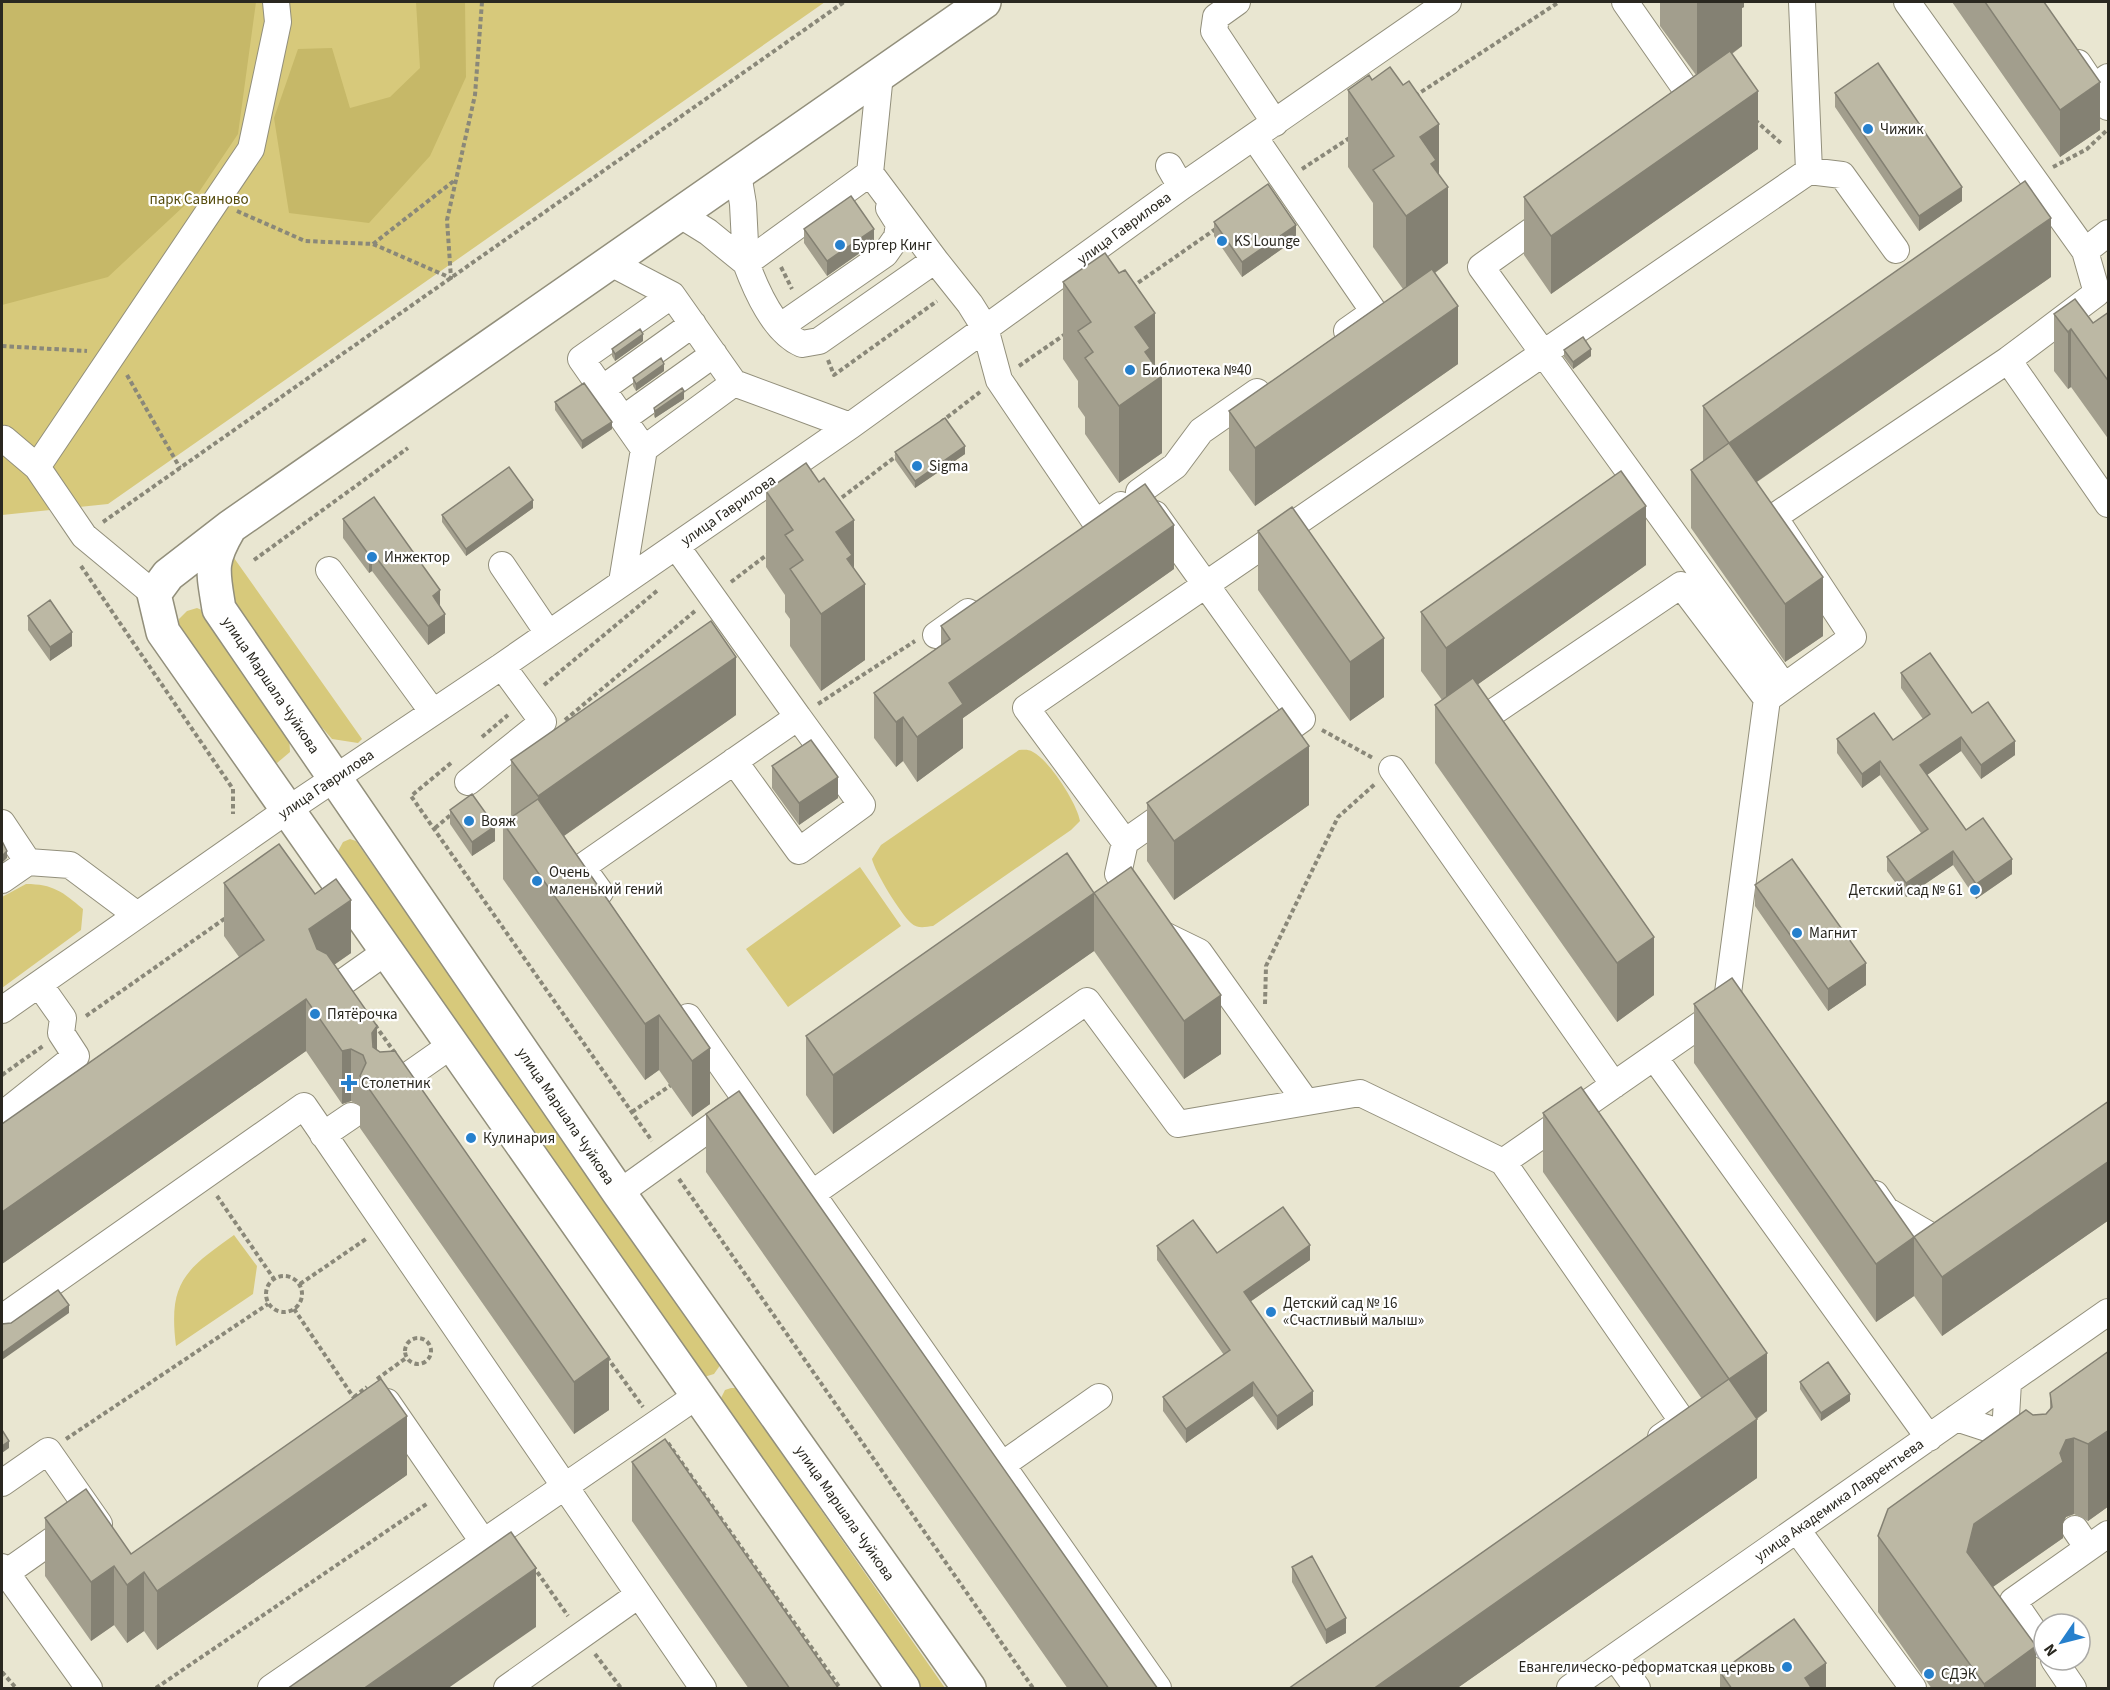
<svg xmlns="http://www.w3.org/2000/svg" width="2110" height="1690" viewBox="0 0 2110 1690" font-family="'Source Sans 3',sans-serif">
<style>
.green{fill:#d7c97b}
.forest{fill:#c6b868}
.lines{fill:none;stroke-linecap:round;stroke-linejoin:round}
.minor-casing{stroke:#928f7b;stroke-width:28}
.major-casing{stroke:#928f7b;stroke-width:36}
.path{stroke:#8a8879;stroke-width:4;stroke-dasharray:4.5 3;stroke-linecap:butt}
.minor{stroke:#fff;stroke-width:26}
.major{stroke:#fff;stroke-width:33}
.wall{fill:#a29e8d}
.shaded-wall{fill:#848173}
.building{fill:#bcb8a4;stroke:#848173;stroke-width:1.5}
.poi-dot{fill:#2680cd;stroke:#fff;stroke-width:2}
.labels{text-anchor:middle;stroke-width:4.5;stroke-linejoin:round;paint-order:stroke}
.poi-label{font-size:15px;fill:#2a2820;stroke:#fff;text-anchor:start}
.park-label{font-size:15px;fill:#574d0e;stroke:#fff}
.street-label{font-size:15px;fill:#2a2820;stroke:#fff}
</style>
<rect width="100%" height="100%" fill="#e9e6d1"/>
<path class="green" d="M2 2H825L108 504 2 515Z
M234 558 362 739 358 743 332 739 306 709 232 603 229 560Z
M197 608 204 611 289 734 290 752 277 763 269 760 179 631V619L187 611Z
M1019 750C1024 750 1028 749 1033 752 1049 760 1077 803 1080 821L1071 830 933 926C925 927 917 929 911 923 900 913 875 872 872 859L881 845Z
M350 839 356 841 721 1364 714 1374 704 1377 336 855 343 842Z
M860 867 901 926 788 1007 746 949Z
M26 884C53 884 63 892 83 909L81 930 2 988V897Z
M234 1235 257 1266 253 1294 176 1346C168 1282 185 1270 234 1235Z
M731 1388H736L945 1688H921L720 1400 725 1390Z"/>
<path class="forest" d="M2 2H256L238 134 199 192 108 277 2 305Z
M416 2H465L466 77 430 156 369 223 289 213 274 118 298 49 332 48 350 108 390 97 420 68Z"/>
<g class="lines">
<g class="minor-casing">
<path id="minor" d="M1237 2 1216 17 1214 31 1275 123
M1625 2 1701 111
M2078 63 2094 87 2108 77
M2094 87 2108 107
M1254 137 1374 312 1347 331
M1169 166 1181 187
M1809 171 1842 175 1896 250
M870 173 935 260 819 341 802 344C774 332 756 290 746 263Z
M870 173 880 74
M679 214 708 232 746 263 743 204 738 174
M1551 217 1481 267 1784 686
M2085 251 2108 233
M935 260 970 304 985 328 999 380 1096 523 1121 505
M609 262 672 295 734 383 850 426
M781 326 885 254 897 237 899 224 889 208
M2008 360 2108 504
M602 389 693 324
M623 419 714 354
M2 440 4 439 37 467 84 536 154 594
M644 449 581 359 672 295
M37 467 251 149 278 22 276 2
M1139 492 1175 466 1201 431 1257 392
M1155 514 1302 719 1267 744
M502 565 548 633
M329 570 432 711
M622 582 644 449 734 383
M936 635 968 612
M1767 699 1853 637 1774 517 2008 360 2097 293 2085 251 1907 2
M1486 717 1681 585 1767 699 1726 1008
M734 761 799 851 862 805 798 717
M1392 769 1614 1085
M468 782 543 722 502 666
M1175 807 1125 842 1026 708 1809 171 1802 2
M2 823 28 862
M1125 842 1118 874 1160 933 1199 952 1306 1102
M2 880 28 862 70 865 137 915
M600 892 582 867 798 717 676 546
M329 992 387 951
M2 1010 286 811 502 666 850 426 1181 187 1448 2
M688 1017 1158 1688
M1654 1057 1929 1438
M386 1091 453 1044
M2 1115 76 1056 61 1033 63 1018 39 984
M323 1135 351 1116
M1503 1162 1683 1422 1661 1437
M619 1193 735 1110
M813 1193 1087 1001 1178 1124 1360 1093 1503 1162 1723 1009
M1875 1194 1886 1210 1943 1243 1951 1237
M2 1318 304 1106 703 1688
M387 1402 484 1543
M1956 1418 2005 1434 2008 1382
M1002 1465 1099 1397
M2 1483 48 1451 99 1524
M2075 1529 2088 1548
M1797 1530 1913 1688
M2 1567 89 1688
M6 1573 74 1525
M2044 1646 2013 1601 2108 1534
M1615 1657 1637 1688
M2054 1660 2073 1688
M271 1688 698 1395
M507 1688 637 1596
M1570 1688 2108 1312"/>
</g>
<g class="major-casing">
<path id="major" d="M229 529C209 563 213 571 219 609L619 1193 969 1688
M903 1688 163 632 154 594 168 575 230 527 984 2"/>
</g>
<path class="path" d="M1415 96 1559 2
M1755 120 1783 145
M2053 167 2087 149 2106 131
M1302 169 1351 137
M237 211 305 241 373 244 451 278 447 220 475 95 482 2
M373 244 455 180
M781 267 792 289
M1132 287 1217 228
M2 346 87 351
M828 360 834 375 937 301
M1019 366 1067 333
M127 375 180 468
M941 422 980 392
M836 502 899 454
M103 522 844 2
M254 560 408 448
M81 566 233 789V814
M731 582 768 554
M544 685 658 590
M818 704 915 641
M565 720 695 611
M1322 730 1373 758
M482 737 508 715
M451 763 411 796 652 1141
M435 828 453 813
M1265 1004 1266 966 1338 817 1376 783
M86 1016 227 917
M375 1025 395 1053
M2 1075 43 1046
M632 1112 674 1083
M679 1179 1033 1688
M217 1196 274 1279
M266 1294a18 18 0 1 1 36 0a18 18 0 1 1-36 0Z
M300 1284 366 1239
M294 1309 356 1401
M405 1351a13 13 0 1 1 26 0a13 13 0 1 1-26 0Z
M607 1357 643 1407
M377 1379 406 1358
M354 1397 367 1387
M66 1439 268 1304
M668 1443 840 1688
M533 1566 568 1616
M595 1654 621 1688
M2 1672 16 1688
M156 1688 428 1503"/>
<use href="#minor" class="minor"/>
<use href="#major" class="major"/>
</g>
<path class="wall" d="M1660 2H1744V7L1742 8V46L1732 54 1758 149 1551 294 1524 255V197L1696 75 1660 26Z
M1952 2H2044L2100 130 2060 157Z
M1348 90 1439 175 1448 263 1435 273 1458 364 1255 506 1229 470V411L1403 289 1373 247V203L1348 167Z
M1835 93 1962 201 1919 231 1835 107Z
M1214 222 1296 239 1242 277 1214 236Z
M804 229 874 243 827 276 804 243Z
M2051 277 1757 482 1823 636 1785 662 1691 528V470L1703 461V406Z
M1063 282 1155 365 1162 453 1119 483 1085 434V417L1078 407V381L1063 359Z
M2109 312V440L2071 387 2068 389 2054 371V314L2093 323Z
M643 341 615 361 612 356V349Z
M1564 350 1591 356 1573 369 1564 357Z
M664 371 636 391 633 386V378Z
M684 399 655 418 654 416V408Z
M555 402 612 429 582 449 555 410Z
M895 452 965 454 915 488 895 460Z
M766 491 854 567 865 660 821 691 790 646V619L785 612V595L766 567Z
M533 508 466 556 442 522V515Z
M343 519 440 607 445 633 428 645 372 571 369 573 343 538Z
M1258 531 1384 697 1350 721 1258 590Z
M1646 565 1478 684 1654 995 1617 1022 1435 763V705L1442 700 1421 671V612Z
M1174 569 963 718V748L917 782 903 761 896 767 874 738V693L941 645V626Z
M28 616 72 646 50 661 28 630Z
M1901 673 1972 713 2015 755 1981 779 1961 751 1927 775 1966 830 2012 874 1976 899 1953 865 1906 897 1887 871V857L1921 833 1880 775 1862 788 1837 753V739L1893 740 1923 719 1901 688Z
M736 715 564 836 710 1048V1104L692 1117 659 1070 645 1080 503 879V823L511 817V760Z
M772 766 838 798 799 825 772 788Z
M1147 803 1309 805 1174 900 1147 861Z
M450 810 495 841 472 856 450 824Z
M224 883 351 953 334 965 377 1050 609 1410 574 1434 360 1128V1106L351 1101 342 1104 306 1051 2 1264V1124L239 957 224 936Z
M1755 885 1866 985 1828 1011 1755 906Z
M1094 893 1221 1054 1184 1079 1094 951 833 1134 806 1095V1036Z
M1694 1004 1914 1237 2109 1101V1220L1942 1336 1914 1296 1876 1322 1694 1063Z
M1543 1113 1767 1411 1757 1419V1478L1456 1689H1288L1702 1399 1543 1172Z
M706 1114 1158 1689H1068L706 1172Z
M1157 1246 1217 1253 1310 1260 1250 1302 1313 1405 1277 1430 1253 1396 1186 1443 1163 1411V1397L1224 1355 1157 1260Z
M2109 1351V1506L2088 1521 2074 1514 2066 1517 2063 1523V1538L1993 1587 2036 1689H1932L1878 1612V1536L2033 1415 2046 1414 2050 1409V1393Z
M1800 1382 1850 1401 1821 1421 1800 1389Z
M632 1462 839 1689H749L632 1521Z
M407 1475 157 1650 144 1631 127 1643 114 1625 91 1641 45 1576V1518L131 1554Z
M1292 1567 1346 1633 1326 1644 1292 1582Z
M1720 1672 1826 1689H1720Z"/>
<path class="shaded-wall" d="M1697 2H1744V7L1742 8V46L1697 78Z
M2100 82V130L2060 157V110Z
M1758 91V149L1551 294V236Z
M1439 124V193L1448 187V263L1406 293V216L1420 137Z
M1962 187V201L1919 231V216Z
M2051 218V277L1729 501V443Z
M1296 225V239L1242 277V262Z
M874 229V243L827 276V261Z
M1458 306V364L1255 506V448Z
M1155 313V381L1162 376V453L1119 483V406L1135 327Z
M2071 329V387L2068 389V332Z
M643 334V341L615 361V354Z
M1591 349V356L1573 369V362Z
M664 364V371L636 391V384Z
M684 391V399L655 418V411Z
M612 422V429L582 449V441Z
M965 446V454L915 488V481Z
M533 500V508L466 556V549Z
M1646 506V565L1446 707V648Z
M854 520V591L865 584V660L821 691V614L836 532Z
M1174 525V569L963 718V748L917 782V737L949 683Z
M372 552V571L369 573V555Z
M1823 577V636L1785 662V604Z
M440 590V609L433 596Z
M445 614V633L428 645V626Z
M72 632V646L50 661V647Z
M1384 638V697L1350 721V662Z
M736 657V715L538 854V796Z
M903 717V761L896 767V722Z
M1961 737V751L1920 780V765Z
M2015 741V755L1981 779V765Z
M1309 746V805L1174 900V841Z
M1880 761V775L1862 788V774Z
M838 777V798L799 825V803Z
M495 826V841L472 856V842Z
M7 851V858L2 863V856Z
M1953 851V865L1906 897V883Z
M2012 859V874L1976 899V884Z
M1094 893V951L833 1134V1075Z
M351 900V953L309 982V929Z
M1654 937V995L1617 1022V963Z
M1866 963V985L1828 1011V989Z
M1221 995V1054L1184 1079V1021Z
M306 999V1051L2 1264V1212Z
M659 1015V1070L645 1080V1024Z
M377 1026V1079L372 1033Z
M710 1048V1104L692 1117V1061Z
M351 1049V1101L342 1104V1051Z
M2109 1161V1220L1942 1336V1277Z
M1914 1237V1296L1876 1322V1264Z
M1310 1245V1260L1244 1306V1292Z
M69 1305V1313L2 1360V1353Z
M1767 1353V1411L1729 1438V1379Z
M609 1357V1410L574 1434V1382Z
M1253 1382V1396L1186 1443V1429Z
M1313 1391V1405L1277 1430V1416Z
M1850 1394V1401L1821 1421V1413Z
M407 1416V1475L157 1650V1591Z
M1757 1419V1478L1456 1689H1373Z
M2109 1430V1506L2088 1521V1444Z
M2074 1438V1514L2066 1517 2063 1523V1538L1974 1600 1967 1552 1974 1524 2060 1453 2066 1440Z
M9 1441V1448L2 1453V1446Z
M114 1566V1625L91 1641V1582Z
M536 1568V1627L447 1689H363Z
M144 1572V1631L127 1643V1585Z
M1346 1618V1633L1326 1644V1630Z
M2036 1646V1689H1984V1684Z
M1826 1663V1689H1805V1678Z"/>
<path class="building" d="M1985 2H2044L2100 82 2060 110Z
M1730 51 1758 91 1551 236 1524 197Z
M1878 63 1962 187 1919 216 1835 93Z
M1390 67 1403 85 1409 81 1439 124 1420 137 1436 160 1431 164 1448 187 1406 216 1373 170 1394 156 1348 90 1369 75 1372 80Z
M2025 181 2051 218 1729 443 1703 406Z
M1268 184 1296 225 1242 262 1214 222Z
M851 196 874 229 827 261 804 229Z
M1105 253 1119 273 1125 270 1155 313 1135 327 1150 348 1145 352 1162 376 1119 406 1085 358 1093 352 1078 331 1091 322 1063 282Z
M1432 269 1458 306 1255 448 1229 411Z
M2075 299 2093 323 2109 312V382L2071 329 2068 332 2054 314Z
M640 329 643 334 615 354 612 349Z
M1583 337 1591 349 1573 362 1564 350Z
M661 358 664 364 636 384 633 378Z
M584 383 612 422 582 441 555 402Z
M682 388 684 391 655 411 654 408Z
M945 418 965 446 915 481 895 452Z
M1729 443 1823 577 1785 604 1691 470Z
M806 463 819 482 824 478 854 520 836 532 852 555 847 559 865 584 821 614 790 569 803 560 785 535 793 530 766 491Z
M509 467 533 500 466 549 442 515Z
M1621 471 1646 506 1446 648 1421 612Z
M1145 484 1174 525 949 683 963 704 917 737 903 717 896 722 874 693 950 639 941 626Z
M374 497 440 590 433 596 445 614 428 626 372 552 369 555 343 519Z
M1292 507 1384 638 1350 662 1258 531Z
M50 600 72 632 50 647 28 616Z
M711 621 736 657 538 796 511 760Z
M1930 653 1972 713 1988 702 2015 741 1981 765 1961 737 1920 765 1966 830 1983 818 2012 859 1976 884 1953 851 1906 883 1887 857 1928 829 1880 761 1862 774 1837 739 1874 713 1893 740 1930 714 1901 673Z
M1473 678 1654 937 1617 963 1435 705Z
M1282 708 1309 746 1174 841 1147 803Z
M811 740 838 777 799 803 772 766Z
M472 794 495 826 472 842 450 810Z
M538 799 710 1048 692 1061 659 1015 645 1024 503 823Z
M2 841 7 851 2 856Z
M279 844 315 894 336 879 351 900 309 929 317 949 327 954 377 1026 372 1033 373 1047 380 1052 395 1051 609 1357 574 1382 360 1076 366 1063 363 1055 351 1049 342 1051 306 999 2 1212V1124L264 940 224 883Z
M1067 853 1094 893 833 1075 806 1036Z
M1792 859 1866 963 1828 989 1755 885Z
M1131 867 1221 995 1184 1021 1094 893Z
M1732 978 1914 1237 1876 1264 1694 1004Z
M1581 1087 1767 1353 1729 1379 1543 1113Z
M739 1091 1158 1689H1109L706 1114Z
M2109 1101V1161L1942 1277 1914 1237Z
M1283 1207 1310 1245 1244 1292 1313 1391 1277 1416 1253 1382 1186 1429 1163 1397 1230 1350 1157 1246 1193 1220 1217 1253Z
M58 1290 69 1305 2 1353V1324L11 1323Z
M2109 1351V1430L2088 1444 2074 1438 2066 1440 2060 1453 2063 1462 1974 1524 1967 1552 2036 1646 1984 1684 1878 1536 1888 1509 2026 1410 2033 1415 2046 1414 2052 1407 2050 1393Z
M1828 1362 1850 1394 1821 1413 1800 1382Z
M381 1379 407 1416 157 1591 144 1572 127 1585 114 1566 91 1582 45 1518 86 1489 131 1554Z
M1729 1379 1757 1419 1373 1689H1288Z
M2 1430 9 1441 2 1446Z
M665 1439 839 1689H790L632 1462Z
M511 1532 536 1568 363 1689H287Z
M1312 1556 1346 1618 1326 1630 1292 1567Z
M1794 1619 1826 1663 1805 1678 1812 1689H1732L1720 1672Z"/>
<g class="poi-dot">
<circle cx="1868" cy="129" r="6"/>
<circle cx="1222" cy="241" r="6"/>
<circle cx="840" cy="245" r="6"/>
<circle cx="1130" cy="370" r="6"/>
<circle cx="917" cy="466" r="6"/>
<circle cx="372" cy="557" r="6"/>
<circle cx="469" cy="821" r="6"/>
<circle cx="537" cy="881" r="6"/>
<circle cx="1975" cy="890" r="6"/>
<circle cx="1797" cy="933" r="6"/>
<circle cx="315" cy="1014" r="6"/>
<path d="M346 1074h6v6h6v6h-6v6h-6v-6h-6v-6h6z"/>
<circle cx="471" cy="1138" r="6"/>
<circle cx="1271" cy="1312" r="6"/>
<circle cx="1787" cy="1667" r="6"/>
<circle cx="1929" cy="1674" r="6"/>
</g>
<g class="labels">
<g class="poi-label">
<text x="1880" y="134">Чижик</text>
<text x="1234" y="246">KS Lounge</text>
<text x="852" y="250">Бургер Кинг</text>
<text x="1142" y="375">Библиотека №40</text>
<text x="929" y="471">Sigma</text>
<text x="384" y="562">Инжектор</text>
<text x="481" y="826">Вояж</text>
<text x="549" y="877">Очень<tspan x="549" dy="17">маленький гений</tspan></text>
<text x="1963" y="895" text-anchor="end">Детский сад № 61</text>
<text x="1809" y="938">Магнит</text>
<text x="327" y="1019">Пятёрочка</text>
<text x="361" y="1088">Столетник</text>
<text x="483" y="1143">Кулинария</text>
<text x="1283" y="1308">Детский сад № 16<tspan x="1283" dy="17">«Счастливый малыш»</tspan></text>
<text x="1775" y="1672" text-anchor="end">Евангелическо-реформатская церковь</text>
<text x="1941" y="1679">СДЭК</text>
</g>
<g class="park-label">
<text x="199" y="204">парк Савиново</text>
</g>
<g class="street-label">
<text transform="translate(1124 228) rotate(-36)" y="5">улица Гаврилова</text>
<text transform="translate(728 510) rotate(-35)" y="5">улица Гаврилова</text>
<text transform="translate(271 685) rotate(56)" y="5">улица Маршала Чуйкова</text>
<text transform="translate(326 784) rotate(-34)" y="5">улица Гаврилова</text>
<text transform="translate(566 1116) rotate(56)" y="5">улица Маршала Чуйкова</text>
<text transform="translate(1839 1500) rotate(-35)" y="5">улица Академика Лаврентьева</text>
<text transform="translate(845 1513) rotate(55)" y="5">улица Маршала Чуйкова</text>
</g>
</g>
<rect width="2110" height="1690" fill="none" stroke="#2a2820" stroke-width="6"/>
<g transform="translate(2062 1642) rotate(235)"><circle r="28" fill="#ffffff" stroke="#aaa9a6" stroke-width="1.5"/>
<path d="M0-4.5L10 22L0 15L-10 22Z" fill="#2680cd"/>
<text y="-9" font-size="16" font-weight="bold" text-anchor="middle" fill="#2a2820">N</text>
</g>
</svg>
